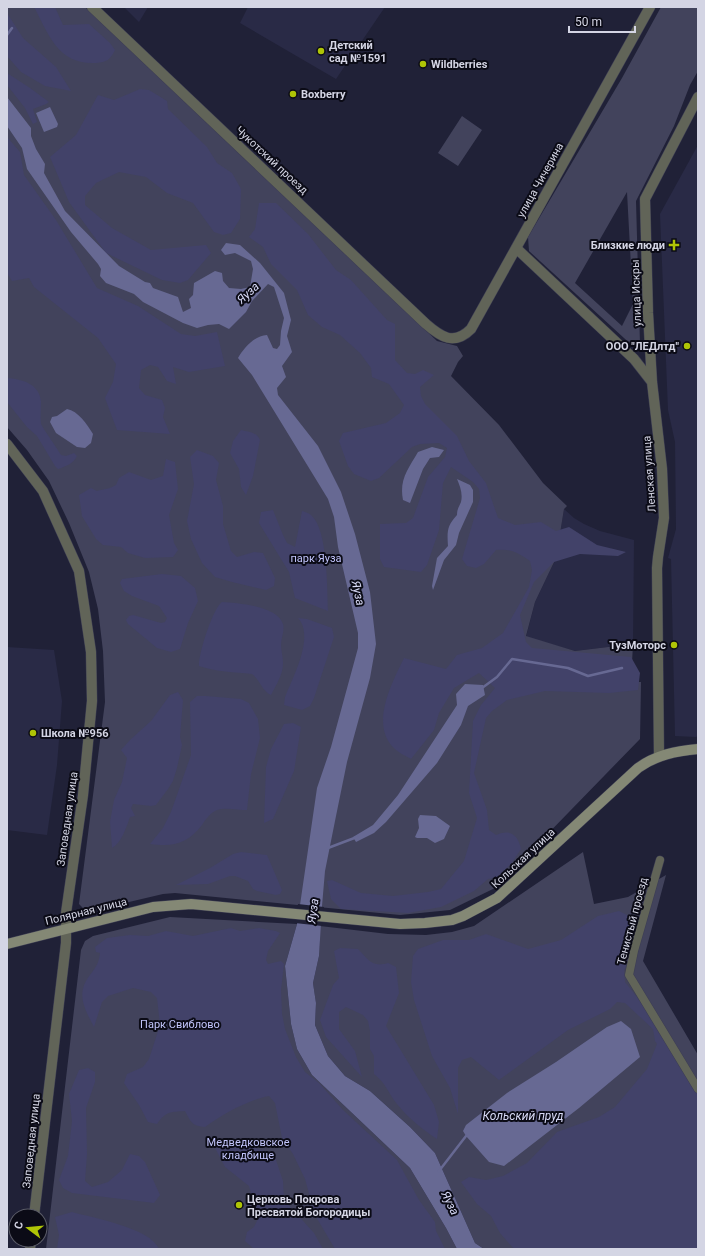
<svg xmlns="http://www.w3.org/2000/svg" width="705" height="1256" viewBox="0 0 705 1256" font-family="Roboto,sans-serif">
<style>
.built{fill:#292a46}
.green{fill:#42435c;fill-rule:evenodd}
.forest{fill:#424269}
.water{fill:#676993}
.pier{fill:#202137}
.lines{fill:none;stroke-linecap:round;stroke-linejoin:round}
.stream{stroke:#676993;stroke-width:2.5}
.pedestrian-casing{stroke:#3d3e53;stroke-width:9}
.minor-casing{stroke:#3d3e53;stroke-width:11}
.tertiary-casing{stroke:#3d3e53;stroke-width:11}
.secondary-casing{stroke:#3d3e53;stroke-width:11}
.pedestrian{stroke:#616458;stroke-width:8}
.minor{stroke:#616458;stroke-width:10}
.tertiary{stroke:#616458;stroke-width:10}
.secondary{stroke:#848875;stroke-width:10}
.poi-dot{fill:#afc506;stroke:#0b0b16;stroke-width:1.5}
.labels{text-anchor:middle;stroke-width:4;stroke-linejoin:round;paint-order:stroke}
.poi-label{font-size:11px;font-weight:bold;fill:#d4d5e4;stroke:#0b0b16;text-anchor:start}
.street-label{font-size:11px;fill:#d4d5e4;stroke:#0b0b16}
.park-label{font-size:11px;fill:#c1c4fa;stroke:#0b0b16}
.water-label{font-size:12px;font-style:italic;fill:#d7d9f5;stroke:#0b0b16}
</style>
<rect width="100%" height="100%" fill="#202137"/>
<path class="built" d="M124 7H148L139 22Z
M248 7H385L336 79 240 23Z
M698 145V736L696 737 675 736 671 559 668 558 676 529 675 442 668 410 660 214Z
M564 509 574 518 584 524 600 531 634 540 633 644 575 651 526 637 535 602 556 558Z
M7 647 54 650 62 701 57 765 47 835 7 830Z"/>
<path class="green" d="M7 7H85L137 55 437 341 457 346 463 356 458 362 451 376 499 425 543 483 567 506 564 509 556 558 535 602 526 636 575 651 633 644 631 682H641L640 739 495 888 450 910 400 915 175 893 163 894 95 910H85L79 904 105 702 103 651 98 609 89 572 69 523 49 481 27 450 7 427Z
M661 7H698V71L690 85 674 126 636 201 640 344 636 349 529 251 528 237 622 78ZM627 192 633 304 622 326 575 283Z
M462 116 482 130 458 166 438 153Z
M583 852 594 904 628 897 666 875 643 961 698 1055V1249H484L475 1243 435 1153 410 1127 370 1091 345 1076 328 1056 315 1025 316 1003 313 983 319 956 320 926 388 934 426 935 452 932 474 926Z
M170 917 297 924 285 966 291 1024 297 1049 312 1075 410 1168 446 1228 457 1249H46L81 950 85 941 93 936Z"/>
<path class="forest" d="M34 7H55L63 25 89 24 110 43 115 50C110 60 107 62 96 63 58 65 49 35 34 7Z
M7 13 23 38 56 67 71 91 45 86 21 72 7 56Z
M7 73 30 88 49 102 46 104 33 109 37 122 33 124 25 108 7 85Z
M140 89 149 90 167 101 168 109 207 147 217 163 232 173 241 189 240 219 231 233 223 235 214 232 193 203 167 193 146 177 119 172 96 183 85 196V205L112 228 151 250 206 245 211 253 188 280 180 283 162 280 106 253 69 202 50 157 76 135 98 95 114 100Z
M7 137 20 152 24 175 56 220 97 288 138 306 181 334 195 336 217 332 225 366 189 372 173 367 176 384 167 381 158 367 150 365 141 370 139 388 145 395 162 400 165 408 163 417 170 434 117 430 105 398 113 382 116 364 98 338 34 287 29 278 12 281 7 273Z
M259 203H276L308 234 336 270 351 280 387 320 395 324V360L407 373 415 374 423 370 434 375 420 387 421 396 425 404 457 436 469 461 486 483 498 518 515 525 541 522 556 531 569 527 597 545 626 552 618 556 580 554 554 562 534 582 520 615 526 642 532 648 631 657 640 673 638 690 609 693 545 691 507 700 492 711 486 718 474 773 487 810 489 830 496 835C510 829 518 834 521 849L511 864 497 877 488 879 474 891 441 907 408 913 341 909 331 899 327 881 332 880 361 893 393 896 428 892 441 889 464 861 477 818 469 793 473 721 481 705 495 688 479 673 454 688 439 713 434 730 411 759C406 756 399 753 395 749 369 726 392 683 404 658L446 669 457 655 482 648 503 633 529 587 532 570 530 561C517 552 512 549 496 550L484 564 476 568 467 566 462 559 480 498 479 489 473 482 451 467 443 483 439 530 427 565 421 572 384 567 380 559V524L406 523 413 518 428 477 445 457 447 448 439 443 420 444 412 447 379 478 371 481 354 474 348 466 339 441 343 433 386 423 400 413 404 405 389 384 372 377 371 368 360 353 340 335 322 327 308 315 297 290 271 264 263 247 249 237 255 229Z
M7 378C22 379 40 384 41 402 41 409 40 417 41 424 44 430 57 448 61 455L66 456 74 453 77 456C74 463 65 467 58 469L55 466 37 436 27 427 7 402Z
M241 430C249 432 257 432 260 440L253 476 246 495 241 487 239 469 230 453 233 441Z
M197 450 213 456 219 463 216 480 223 506V524L231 551 237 557 254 552 263 553 275 578 274 586 266 590 232 582 215 577 202 563 191 539 187 521 194 484 190 457Z
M166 459 175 462 178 489 169 515 174 543 178 550 173 557 145 558 128 553 121 547 103 545 96 539 82 516 79 495 91 488 97 491C104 489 110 489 116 485L119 478 129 472 151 480 163 476Z
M273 510 283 535 287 543 295 547 302 511C305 512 309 513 311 515 328 529 327 589 328 611L295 598 289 572 259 523 261 512Z
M162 574 181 576 195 588 198 601 188 623 180 649 171 652 157 648 128 624 126 620 129 616 133 615 161 623 165 622 167 618 159 606 132 596 124 591 120 583 122 579Z
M222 602C238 603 277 606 283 624 285 630 281 638 281 645 281 651 283 657 283 663 283 675 276 685 271 695 262 691 260 680 252 674 234 672 217 672 199 666 198 655 213 608 222 602Z
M298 618 307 619 332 628 334 637 314 698 310 706 302 710 284 705 285 697C293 677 315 636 298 618Z
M178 692 183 700 180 737 182 745 177 768 173 781 168 789 156 805 151 806 133 804 131 808 135 816 130 817C126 828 122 842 112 848L110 822 114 800 122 782 127 758 121 750 130 740 151 721 170 695Z
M197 696H206L241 699 249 703 258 719 260 738 251 774 247 810C239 810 225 807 217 810 210 813 206 819 202 825 187 844 174 847 150 844L163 828 171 812 191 755 190 702Z
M293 723 301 727 294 771 273 819 264 823 266 767 271 749 284 724Z
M241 852 267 855 282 890 280 894 276 895 257 891 253 889 248 881 235 876H230L208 884 176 885 210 868 233 854Z
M619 911 635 919 633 945 624 971 625 982 652 1016 698 1089V1249H514L500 1233 491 1216 477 1204 461 1182 469 1177 486 1180 503 1176 527 1163 557 1132 599 1117 615 1107 647 1069 657 1044 655 1041 653 1029 625 1003 617 1002 610 1009 568 1030 499 1080 471 1057 462 1060 458 1068V1114L450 1088 432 1056 414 1000 411 982 413 956 418 949 443 940H469L486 934 528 949 561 940 598 916Z
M231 928 240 931 259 928 276 931 280 933 268 951 266 960 268 964 281 961 284 964 281 990 282 1014 285 1029 296 1057 305 1072 319 1083 343 1110 397 1160 419 1200 435 1222 436 1231 445 1249H335L315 1215 305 1179 293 1154 282 1138 275 1103 269 1096C248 1100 223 1114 205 1127 192 1126 191 1122 185 1111 170 1112 166 1111 157 1124L148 1122 139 1105 124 1083 127 1074 143 1067 149 1059 160 1025 157 998 151 992 133 988 108 996 102 1002 94 1027C85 1009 75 994 90 975 96 967 99 963 100 953L96 952 95 947 107 938 130 935 148 936 166 931 193 936Z
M340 948 358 949C368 959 372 968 388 963L396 967 399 993 386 1026 434 1105 439 1122 437 1139C422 1129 408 1118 397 1104 388 1093 386 1083 374 1074V1056L370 1049V1031L368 1021 363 1015 346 1007 339 1012V1029L355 1051 362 1077 326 1037 320 1020 333 985 339 978 334 951Z
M88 1068 95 1072V1082L86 1108 87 1154 85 1181 92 1187 108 1182 122 1170 130 1154 139 1156 145 1162 160 1195 154 1203 72 1193 63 1188 59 1180 68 1156 72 1121 69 1094 79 1070Z
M230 1140 274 1154 283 1181 284 1200 314 1233 323 1249H254L245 1241 247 1232 254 1227 258 1219 249 1186 225 1167 213 1144Z
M72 1212C93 1218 151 1228 159 1249H57L59 1235 55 1217Z"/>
<path class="water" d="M7 97 31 128V136L36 149 45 164 44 173 65 211 119 266 145 282 150 283 153 288 178 297 183 312 191 308 189 299 193 295 194 283 215 271 222 273 223 281 229 288 241 289 250 287 253 269 251 261 235 253 225 255 221 250 226 243 240 245 260 263 284 293 291 320 287 336 292 352 282 366 286 377 277 388 278 395 318 446 341 492 355 534 370 592 376 644 370 678 347 762 336 816 325 871 322 906 319 956 313 983 316 1003 315 1025 328 1056 345 1076 370 1091 410 1127 435 1153 475 1243 484 1249H457L446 1228 410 1168 312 1075 297 1049 291 1024 285 966 297 924 300 905 317 788 331 747 358 648V633L338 547 334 517 328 499 252 375 238 358C244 348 254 336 267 335L273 348 277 349 280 345 281 331 284 318 274 287 268 284 252 301 246 312 229 329 219 324 208 325 197 328 183 323 143 302 134 294 106 283 100 276 101 269 98 264 71 232 27 169 22 148 7 126Z
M50 107 58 124 57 127 44 132 36 113Z
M67 409C78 411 87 424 93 434L91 443 85 448 77 447 56 433 50 422 52 417 57 416Z
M432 447 444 450 439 457 430 458 423 469 410 503 403 500C399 480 408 469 418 452Z
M457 479 470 485 473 490V502L459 533 456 545 444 560 433 590 432 586 437 558 448 546C447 531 447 526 457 515 457 509 459 507 461 502 463 494 460 486 457 479Z
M465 684 483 685 485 695 468 706 461 725 437 763 386 822 374 833 356 842 353 837 373 825 398 795 457 705 456 694Z
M420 815 436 816 450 826 444 839 435 843 427 838H417L415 837 419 828 418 819Z
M621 1021 631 1029 640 1057 579 1108 504 1166 489 1162 466 1136 463 1131 466 1125 507 1093 556 1062 607 1027Z"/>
<path class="pier" d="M298 904 324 907 322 926 295 923Z"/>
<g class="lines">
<path class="stream" d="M7 35 12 28
M482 688 497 677 512 659 568 668 588 676 622 668
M328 848 357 837
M439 1171 466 1136"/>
<g class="pedestrian-casing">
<path id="pedestrian" d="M660 860 634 951 629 975 698 1089"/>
</g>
<g class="minor-casing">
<path id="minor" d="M92 7 426 324C441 337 454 346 471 329L650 7
M516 248 634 359 652 382
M659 756 657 568 658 557 664 518 662 469 652 382 648 313 645 199 698 97"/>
</g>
<g class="tertiary-casing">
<path id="tertiary" d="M7 444 43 491 79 571 91 652 92 701 83 795 66 913V943L34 1216
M30 1249 31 1240"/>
</g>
<g class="secondary-casing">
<path id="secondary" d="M7 944 153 907 191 904 400 924 425 923 452 920 463 916 497 898 638 768C656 755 676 751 698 749"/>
</g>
<use href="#pedestrian" class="pedestrian"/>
<use href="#minor" class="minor"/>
<use href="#tertiary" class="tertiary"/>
<use href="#secondary" class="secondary"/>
</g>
<g class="poi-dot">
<circle cx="321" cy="51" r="4"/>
<circle cx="423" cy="64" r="4"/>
<circle cx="293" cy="94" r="4"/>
<path d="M672 239h4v4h4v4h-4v4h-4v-4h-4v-4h4z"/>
<circle cx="687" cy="346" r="4"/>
<circle cx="674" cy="645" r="4"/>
<circle cx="33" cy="733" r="4"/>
<circle cx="239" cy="1205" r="4"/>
</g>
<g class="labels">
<g class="poi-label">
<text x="329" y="49">Детский<tspan x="329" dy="13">сад №1591</tspan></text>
<text x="431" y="68">Wildberries</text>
<text x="301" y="98">Boxberry</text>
<text x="665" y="249" text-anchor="end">Близкие люди</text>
<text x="679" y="350" text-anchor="end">ООО "ЛЕДлтд"</text>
<text x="666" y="649" text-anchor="end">ТузМоторс</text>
<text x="41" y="737">Школа №956</text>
<text x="247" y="1203">Церковь Покрова<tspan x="247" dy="13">Пресвятой Богородицы</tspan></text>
</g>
<g class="street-label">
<text transform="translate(272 160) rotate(43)" y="4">Чукотский проезд</text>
<text transform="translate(540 180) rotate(-61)" y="4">улица Чичерина</text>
<text transform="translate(636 293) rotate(-92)" y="4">улица Искры</text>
<text transform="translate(649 474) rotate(-94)" y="4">Ленская улица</text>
<text transform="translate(67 819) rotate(-82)" y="4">Заповедная улица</text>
<text transform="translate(523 858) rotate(-43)" y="4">Кольская улица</text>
<text transform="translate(86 911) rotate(-14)" y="4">Полярная улица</text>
<text transform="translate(632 921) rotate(-75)" y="4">Тенистый проезд</text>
<text transform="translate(31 1141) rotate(-84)" y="4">Заповедная улица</text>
</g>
<g class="park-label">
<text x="316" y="562">парк Яуза</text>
<text x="180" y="1028">Парк Свиблово</text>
<text x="248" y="1146">Медведковское<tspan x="248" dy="13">кладбище</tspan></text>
</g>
<g class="water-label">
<text transform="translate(248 293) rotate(-43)" y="4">Яуза</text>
<text transform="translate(358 593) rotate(78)" y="4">Яуза</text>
<text transform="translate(313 911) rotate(-82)" y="4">Яуза</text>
<text x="523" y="1120">Кольский пруд</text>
<text transform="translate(450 1203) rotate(64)" y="4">Яуза</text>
</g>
</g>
<rect width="705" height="1256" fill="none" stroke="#d4d5e4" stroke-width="16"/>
<g transform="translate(28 1228) rotate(286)"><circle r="19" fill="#0b0b16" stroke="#5b5c68"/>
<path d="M0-3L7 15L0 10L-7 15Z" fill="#afc506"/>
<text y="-6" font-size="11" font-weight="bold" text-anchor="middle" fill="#d4d5e4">С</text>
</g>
<path d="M569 26v6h66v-6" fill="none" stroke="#d4d5e4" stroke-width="2"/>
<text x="575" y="26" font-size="12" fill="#d4d5e4" stroke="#0b0b16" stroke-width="3" paint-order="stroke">50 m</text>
</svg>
